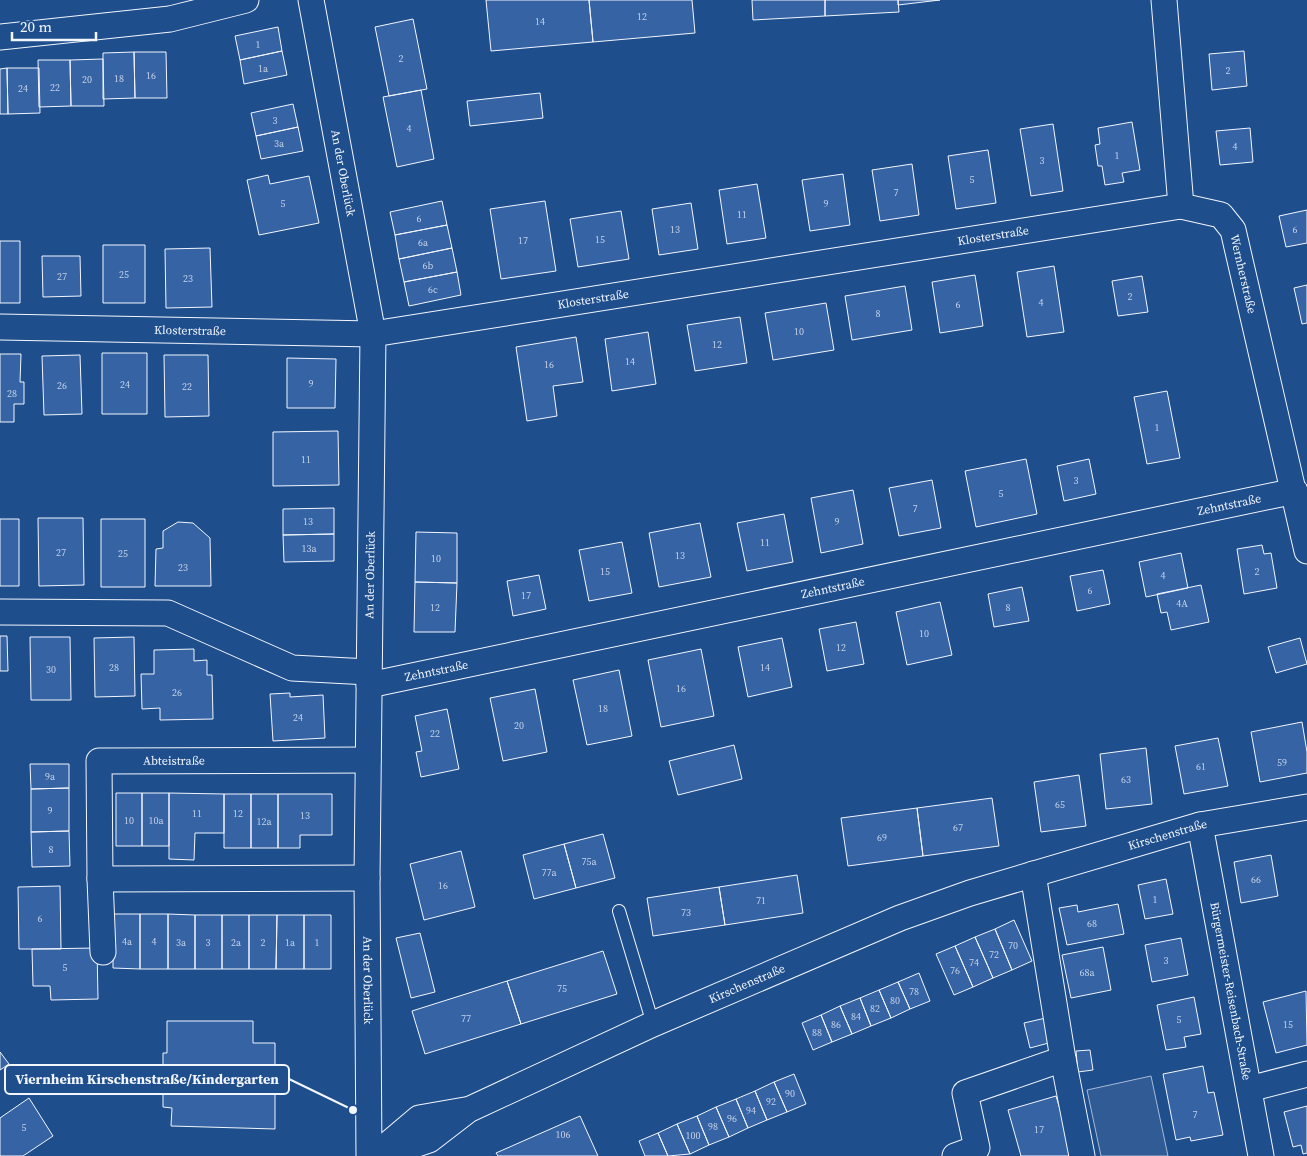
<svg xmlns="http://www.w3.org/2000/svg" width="1307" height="1156" viewBox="0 0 1307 1156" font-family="'Source Serif 4',serif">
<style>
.built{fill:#305b95;stroke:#a8bbd7}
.building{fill:#3563a3;stroke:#f2f6ff}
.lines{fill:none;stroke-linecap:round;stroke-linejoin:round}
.service-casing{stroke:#f2f6ff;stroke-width:14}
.minor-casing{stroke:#f2f6ff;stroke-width:27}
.service{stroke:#1f4e8c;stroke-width:12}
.minor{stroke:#1f4e8c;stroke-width:25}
.labels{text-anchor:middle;stroke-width:4;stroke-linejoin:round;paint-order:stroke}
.number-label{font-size:10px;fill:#c3d1e8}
.street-label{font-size:12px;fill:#f2f6ff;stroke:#1f4e8c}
.leader{fill:none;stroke:#f2f6ff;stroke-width:2}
.callout-dot{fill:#f2f6ff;stroke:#1f4e8c;stroke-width:2}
.callout{fill:#1f4e8c;stroke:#f2f6ff;stroke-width:2}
.callout-label{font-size:14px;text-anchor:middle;font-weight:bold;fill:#f2f6ff}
</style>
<rect width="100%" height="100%" fill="#1f4e8c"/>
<path class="built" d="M1151 1076 1168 1156H1101L1087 1090Z"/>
<path class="building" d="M486 0H589L593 42 491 51Z
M589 0H692L695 33 593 42Z
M752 0H825V16L753 20Z
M825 0H898L899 12 825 16Z
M898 0H940L898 5Z
M413 19 427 89 389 96 375 27Z
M278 27 282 51 240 60 235 36Z
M282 51 287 75 244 84 240 60Z
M1244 51 1247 86 1212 90 1209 54Z
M134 52H166L167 98H135Z
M134 52 135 98 103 99V53Z
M103 59 104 106H71L70 60Z
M38 60H70L71 106 39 107Z
M7 68 8 114H0V69Z
M7 68H39L40 113 8 114Z
M421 90 434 159 397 167 383 97Z
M540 93 543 118 470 126 467 101Z
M293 104 298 127 256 136 251 113Z
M1132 122 1140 170 1122 173 1124 182 1105 185 1102 166H1098L1095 145 1100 144 1098 128Z
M1053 124 1063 191 1031 196 1020 129Z
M298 127 303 151 261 159 256 136Z
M1250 128 1253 162 1220 165 1216 131Z
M988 150 996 203 956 209 948 156Z
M912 164 919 215 880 221 872 170Z
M843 174 850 225 810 231 802 180Z
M268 175 270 184 309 176 319 223 259 235 247 180Z
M757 184 766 238 727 244 719 190Z
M442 201 447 225 395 235 390 212Z
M545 201 556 271 501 279 490 209Z
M691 203 698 249 659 255 652 209Z
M1307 210V243L1286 247 1279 216Z
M621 211 629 259 578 267 570 219Z
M447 225 452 248 399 259 395 235Z
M0 241H20V303H0Z
M103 245H145V303H103Z
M210 248 212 307 166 308 165 249Z
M452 248 457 272 404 282 399 259Z
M42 256H80L81 296 43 297Z
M1054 266 1064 332 1027 337 1017 272Z
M457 272 461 295 409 306 404 282Z
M975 275 983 326 940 333 932 282Z
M1142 276 1148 312 1118 316 1112 281Z
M1307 285V323L1302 324 1294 288Z
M905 286 912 330 852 340 845 296Z
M826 303 834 350 773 360 765 313Z
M740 317 747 363 695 371 687 325Z
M648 332 656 384 612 391 605 339Z
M576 337 583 382 553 386 557 416 527 421 516 347Z
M102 353H147V414H102Z
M0 354H21L20 382H24V404H14V422H0Z
M80 355 82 414 44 415 42 356Z
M164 355H208L209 416 165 417Z
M287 358 336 359 335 408H287Z
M1167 391 1180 458 1147 464 1134 397Z
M338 431 339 485 273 486V432Z
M1026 459 1037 514 976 527 965 471Z
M1089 459 1096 494 1064 501 1057 466Z
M932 480 941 528 899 536 889 488Z
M853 490 863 544 821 553 811 498Z
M334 508V534L283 535V509Z
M784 514 793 562 747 571 737 523Z
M38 518H83L84 585 39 586Z
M0 519H19V586H0Z
M101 519H145V587H101Z
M178 522 193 523 210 538 211 586H155L156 549 163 548V531Z
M700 523 711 577 659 587 649 533Z
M416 532 457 533V583L415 582Z
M334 534V561L284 562 283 535Z
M622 542 632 593 589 601 579 550Z
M1262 545 1264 554 1271 553 1277 588 1244 594 1237 549Z
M1181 553 1188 588 1146 597 1139 562Z
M1103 570 1110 604 1077 611 1070 576Z
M539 575 546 609 513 616 507 581Z
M415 582 457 583 455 632H414Z
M1201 585 1209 622 1171 630 1167 612 1161 613 1157 594Z
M1022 587 1029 621 994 627 988 594Z
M940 602 952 655 907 665 896 612Z
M856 622 864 664 827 671 819 629Z
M0 636H7L8 671H0Z
M30 637H70L71 700H31Z
M134 637 135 696 95 697 94 638Z
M782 638 792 687 748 697 738 647Z
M1300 638 1307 664 1276 673 1268 647Z
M194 649V661L207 660V675H212L213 719 160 720V708L142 709 141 674H154V650Z
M701 649 714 716 661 727 648 660Z
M619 670 632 736 587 745 573 680Z
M535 689 547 752 503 761 490 698Z
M290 693V697L323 695 325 738 273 741 270 694Z
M447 709 459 769 421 777 416 752 422 751 415 716Z
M1302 722 1307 752V773L1260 782 1251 732Z
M1218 738 1228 786 1184 794 1175 746Z
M734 745 742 779 678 795 669 761Z
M1146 748 1152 804 1106 809 1100 754Z
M30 764H69V788L31 789Z
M1079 775 1086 826 1041 832 1034 782Z
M69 788V831L31 832V789Z
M116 793H142V846H116Z
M142 793H169V846H142Z
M169 793 224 794V833H195L194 860 169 859Z
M224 794H251V848H224Z
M251 794H278V848H251Z
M278 794H332V835H300V848H278Z
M992 798 999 846 923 856 917 808Z
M917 808 923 856 848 866 841 818Z
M69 831 70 866 32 867 31 832Z
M603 834 615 878 576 888 564 844Z
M564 844 576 888 534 899 523 855Z
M461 851 475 907 424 920 410 864Z
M1271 855 1278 896 1241 903 1234 862Z
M797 875 803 913 725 925 719 887Z
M1166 879 1173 914 1145 919 1138 885Z
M60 886 61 949H19L18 887Z
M719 887 725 925 653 936 647 898Z
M1118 904 1124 934 1067 945 1059 908 1077 905 1078 912Z
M113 914H140V969L113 968Z
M140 914H168V969H140Z
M168 914 195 915V969H168Z
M195 915H222V969H195Z
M222 915H249V969H222Z
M249 915H277L276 969H249Z
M277 915H304V969H276Z
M304 915H331V969H304Z
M1014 920 1032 961 1012 970 995 929Z
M995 929 1012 970 993 978 975 937Z
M420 933 435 992 411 998 396 938Z
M975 937 993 978 973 987 955 946Z
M1181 938 1188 975 1152 982 1145 945Z
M955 946 973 987 954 995 936 954Z
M1103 947 1111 990 1071 998 1062 955Z
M97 948 98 999 51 1000 50 986H33L32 949Z
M603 951 617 994 521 1024 507 981Z
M919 973 930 1001 910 1009 898 982Z
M507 981 521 1024 425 1054 412 1011Z
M898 982 910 1009 891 1018 879 990Z
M879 990 891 1018 871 1026 860 998Z
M1306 991 1307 1045 1276 1053 1263 1002Z
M1194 997 1201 1034 1184 1037 1186 1047 1166 1050 1157 1005Z
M860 998 871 1026 852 1034 840 1006Z
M840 1006 852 1034 832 1042 821 1015Z
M821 1015 832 1042 813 1050 802 1023Z
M1050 1017 1056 1041 1030 1048 1024 1023Z
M167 1021H253V1043H275V1129L171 1126 172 1108 163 1107V1053H167Z
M1090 1050 1093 1070 1078 1072 1076 1051Z
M0 1052 9 1064 0 1070Z
M1203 1066 1208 1093 1214 1092 1223 1135 1191 1141 1190 1137 1176 1140 1163 1074Z
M794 1074 806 1104 787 1112 774 1082Z
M774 1082 787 1112 767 1120 755 1091Z
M755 1091 767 1120 748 1128 736 1099Z
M1056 1096 1074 1156H1021L1008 1110Z
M29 1098 53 1136 23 1156H0V1118Z
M736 1099 748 1128 729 1137 716 1107Z
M1307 1106V1153L1303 1154 1301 1145 1293 1147 1284 1112Z
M716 1107 729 1137 709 1145 697 1116Z
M580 1116 598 1156H498L496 1153Z
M697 1116 709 1145 690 1154 677 1124Z
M677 1124 690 1154 668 1156 658 1133Z
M658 1133 668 1156H645L639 1141Z"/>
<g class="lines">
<g class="service-casing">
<path id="service" d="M619 911 653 1024"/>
</g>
<g class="minor-casing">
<g id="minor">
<path id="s1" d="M311 0 373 334 367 878 369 1156"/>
<path id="s2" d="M1164 0 1181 206 1221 215 1233 230 1307 551"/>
<path d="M0 37 170 19 246 0"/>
<path id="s3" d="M0 327 373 334 1181 206"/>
<path d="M0 612 168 613 292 668 369 672"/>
<path id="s4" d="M369 685 1295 491"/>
<path id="s5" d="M1200 825 1261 1156"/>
<path d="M1033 874 1063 1059 1082 1156"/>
<path id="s6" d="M367 878 100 879 99 761 368 760"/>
<path d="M100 879 103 952"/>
<path d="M1249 1089 1307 1074"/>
<path d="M380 1151 419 1118 465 1110"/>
<path id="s7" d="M382 1156 429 1140 468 1110 653 1024 900 918 970 893 1200 825 1307 807"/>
<path d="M955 1156 977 1148 965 1093 1063 1059"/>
</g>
</g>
<use href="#service" class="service"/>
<use href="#minor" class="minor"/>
</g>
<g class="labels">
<g class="number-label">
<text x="642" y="20">12</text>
<text x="540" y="25">14</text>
<text x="258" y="48">1</text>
<text x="401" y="62">2</text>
<text x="263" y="72">1a</text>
<text x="1228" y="74">2</text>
<text x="151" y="79">16</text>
<text x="119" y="82">18</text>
<text x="87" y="83">20</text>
<text x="55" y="91">22</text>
<text x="23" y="92">24</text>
<text x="275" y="124">3</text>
<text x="409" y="132">4</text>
<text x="279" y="147">3a</text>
<text x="1235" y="150">4</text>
<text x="1117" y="159">1</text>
<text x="1042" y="164">3</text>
<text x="972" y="183">5</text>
<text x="896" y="196">7</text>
<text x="283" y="207">5</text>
<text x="826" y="207">9</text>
<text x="742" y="218">11</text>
<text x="419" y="222">6</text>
<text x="675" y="233">13</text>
<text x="1295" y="233">6</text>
<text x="600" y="243">15</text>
<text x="523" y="244">17</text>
<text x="423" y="246">6a</text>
<text x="428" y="269">6b</text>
<text x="124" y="278">25</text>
<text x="62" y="280">27</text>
<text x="188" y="282">23</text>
<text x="433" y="293">6c</text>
<text x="1130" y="300">2</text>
<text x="1041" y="306">4</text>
<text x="958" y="308">6</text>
<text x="878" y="317">8</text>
<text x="799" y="335">10</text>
<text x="717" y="348">12</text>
<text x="630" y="365">14</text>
<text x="549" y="368">16</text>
<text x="311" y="387">9</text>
<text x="125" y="388">24</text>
<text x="62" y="389">26</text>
<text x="187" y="390">22</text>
<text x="12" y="397">28</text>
<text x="1157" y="431">1</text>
<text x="306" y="463">11</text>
<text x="1076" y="484">3</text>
<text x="1001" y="497">5</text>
<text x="915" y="512">7</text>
<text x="308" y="525">13</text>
<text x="837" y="525">9</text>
<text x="765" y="546">11</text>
<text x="309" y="552">13a</text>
<text x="61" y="556">27</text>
<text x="123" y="557">25</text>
<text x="680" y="559">13</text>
<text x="436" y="562">10</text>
<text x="183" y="571">23</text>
<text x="605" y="575">15</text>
<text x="1257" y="575">2</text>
<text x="1163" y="579">4</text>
<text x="1090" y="594">6</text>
<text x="526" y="599">17</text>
<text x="1182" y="607">4A</text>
<text x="435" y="611">12</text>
<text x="1008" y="611">8</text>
<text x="924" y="637">10</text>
<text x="841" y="651">12</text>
<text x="114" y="671">28</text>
<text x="765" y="671">14</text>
<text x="51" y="673">30</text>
<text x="681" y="692">16</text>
<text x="177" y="696">26</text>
<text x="603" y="712">18</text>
<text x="298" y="721">24</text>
<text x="519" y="729">20</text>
<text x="435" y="737">22</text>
<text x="1282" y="766">59</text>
<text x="1201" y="770">61</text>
<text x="50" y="780">9a</text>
<text x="1126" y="783">63</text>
<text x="1060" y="808">65</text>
<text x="50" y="814">9</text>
<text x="197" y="817">11</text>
<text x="238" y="817">12</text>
<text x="305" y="819">13</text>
<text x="129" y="824">10</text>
<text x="156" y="824">10a</text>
<text x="264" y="825">12a</text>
<text x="958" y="831">67</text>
<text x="882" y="841">69</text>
<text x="51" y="853">8</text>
<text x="589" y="865">75a</text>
<text x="549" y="876">77a</text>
<text x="1256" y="883">66</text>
<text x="443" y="889">16</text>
<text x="1155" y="903">1</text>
<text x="761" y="904">71</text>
<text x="686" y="916">73</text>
<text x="40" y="922">6</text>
<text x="1092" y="927">68</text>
<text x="127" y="945">4a</text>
<text x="154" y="945">4</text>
<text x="181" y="946">3a</text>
<text x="208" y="946">3</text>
<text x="236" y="946">2a</text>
<text x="263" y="946">2</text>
<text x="290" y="946">1a</text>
<text x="317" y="946">1</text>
<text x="1013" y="949">70</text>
<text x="994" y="958">72</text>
<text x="1166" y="964">3</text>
<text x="974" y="966">74</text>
<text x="65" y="971">5</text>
<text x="955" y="974">76</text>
<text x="1087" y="976">68a</text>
<text x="562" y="992">75</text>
<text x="914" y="995">78</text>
<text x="895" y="1004">80</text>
<text x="875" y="1012">82</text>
<text x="856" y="1020">84</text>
<text x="466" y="1022">77</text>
<text x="1179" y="1023">5</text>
<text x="836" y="1028">86</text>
<text x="1288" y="1028">15</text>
<text x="817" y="1036">88</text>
<text x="790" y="1097">90</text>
<text x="771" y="1105">92</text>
<text x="751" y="1114">94</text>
<text x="1195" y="1118">7</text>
<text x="732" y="1122">96</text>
<text x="713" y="1130">98</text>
<text x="24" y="1131">5</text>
<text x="1039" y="1133">17</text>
<text x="563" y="1138">106</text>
<text x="693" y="1139">100</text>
</g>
<g class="street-label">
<text dy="4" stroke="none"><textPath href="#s1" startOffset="176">An der Oberlück</textPath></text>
<text dy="4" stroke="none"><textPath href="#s3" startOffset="1001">Klosterstraße</textPath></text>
<text dy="4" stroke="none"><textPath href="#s2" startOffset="312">Wernherstraße</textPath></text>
<text dy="4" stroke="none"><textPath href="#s3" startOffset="596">Klosterstraße</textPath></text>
<text dy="4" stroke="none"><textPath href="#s3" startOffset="190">Klosterstraße</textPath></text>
<text dy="4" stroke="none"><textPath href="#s4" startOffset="879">Zehntstraße</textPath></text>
<text transform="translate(370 575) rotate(-89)" y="4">An der Oberlück</text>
<text dy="4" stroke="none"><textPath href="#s4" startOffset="474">Zehntstraße</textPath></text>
<text dy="4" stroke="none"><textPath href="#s4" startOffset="69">Zehntstraße</textPath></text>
<text dy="4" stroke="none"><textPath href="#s6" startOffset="460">Abteistraße</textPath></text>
<text dy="4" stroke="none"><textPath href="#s7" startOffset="852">Kirschenstraße</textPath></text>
<text dy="4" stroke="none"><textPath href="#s1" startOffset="986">An der Oberlück</textPath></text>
<text dy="4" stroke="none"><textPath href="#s7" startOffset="405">Kirschenstraße</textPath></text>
<text dy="4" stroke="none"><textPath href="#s5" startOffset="169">Bürgermeister-Reisenbach-Straße</textPath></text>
</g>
</g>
<path class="leader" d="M353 1110L289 1079"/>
<circle class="callout-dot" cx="353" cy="1110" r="5"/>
<rect class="callout" x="5" y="1065" width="284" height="29" rx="5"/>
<g class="callout-label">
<text x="147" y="1084">Viernheim Kirschenstraße/Kindergarten</text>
</g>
<path d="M12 32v8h84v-8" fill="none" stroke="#f2f6ff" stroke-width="2.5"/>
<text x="20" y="32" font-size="15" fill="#f2f6ff" stroke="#1f4e8c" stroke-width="4" paint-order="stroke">20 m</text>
</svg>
